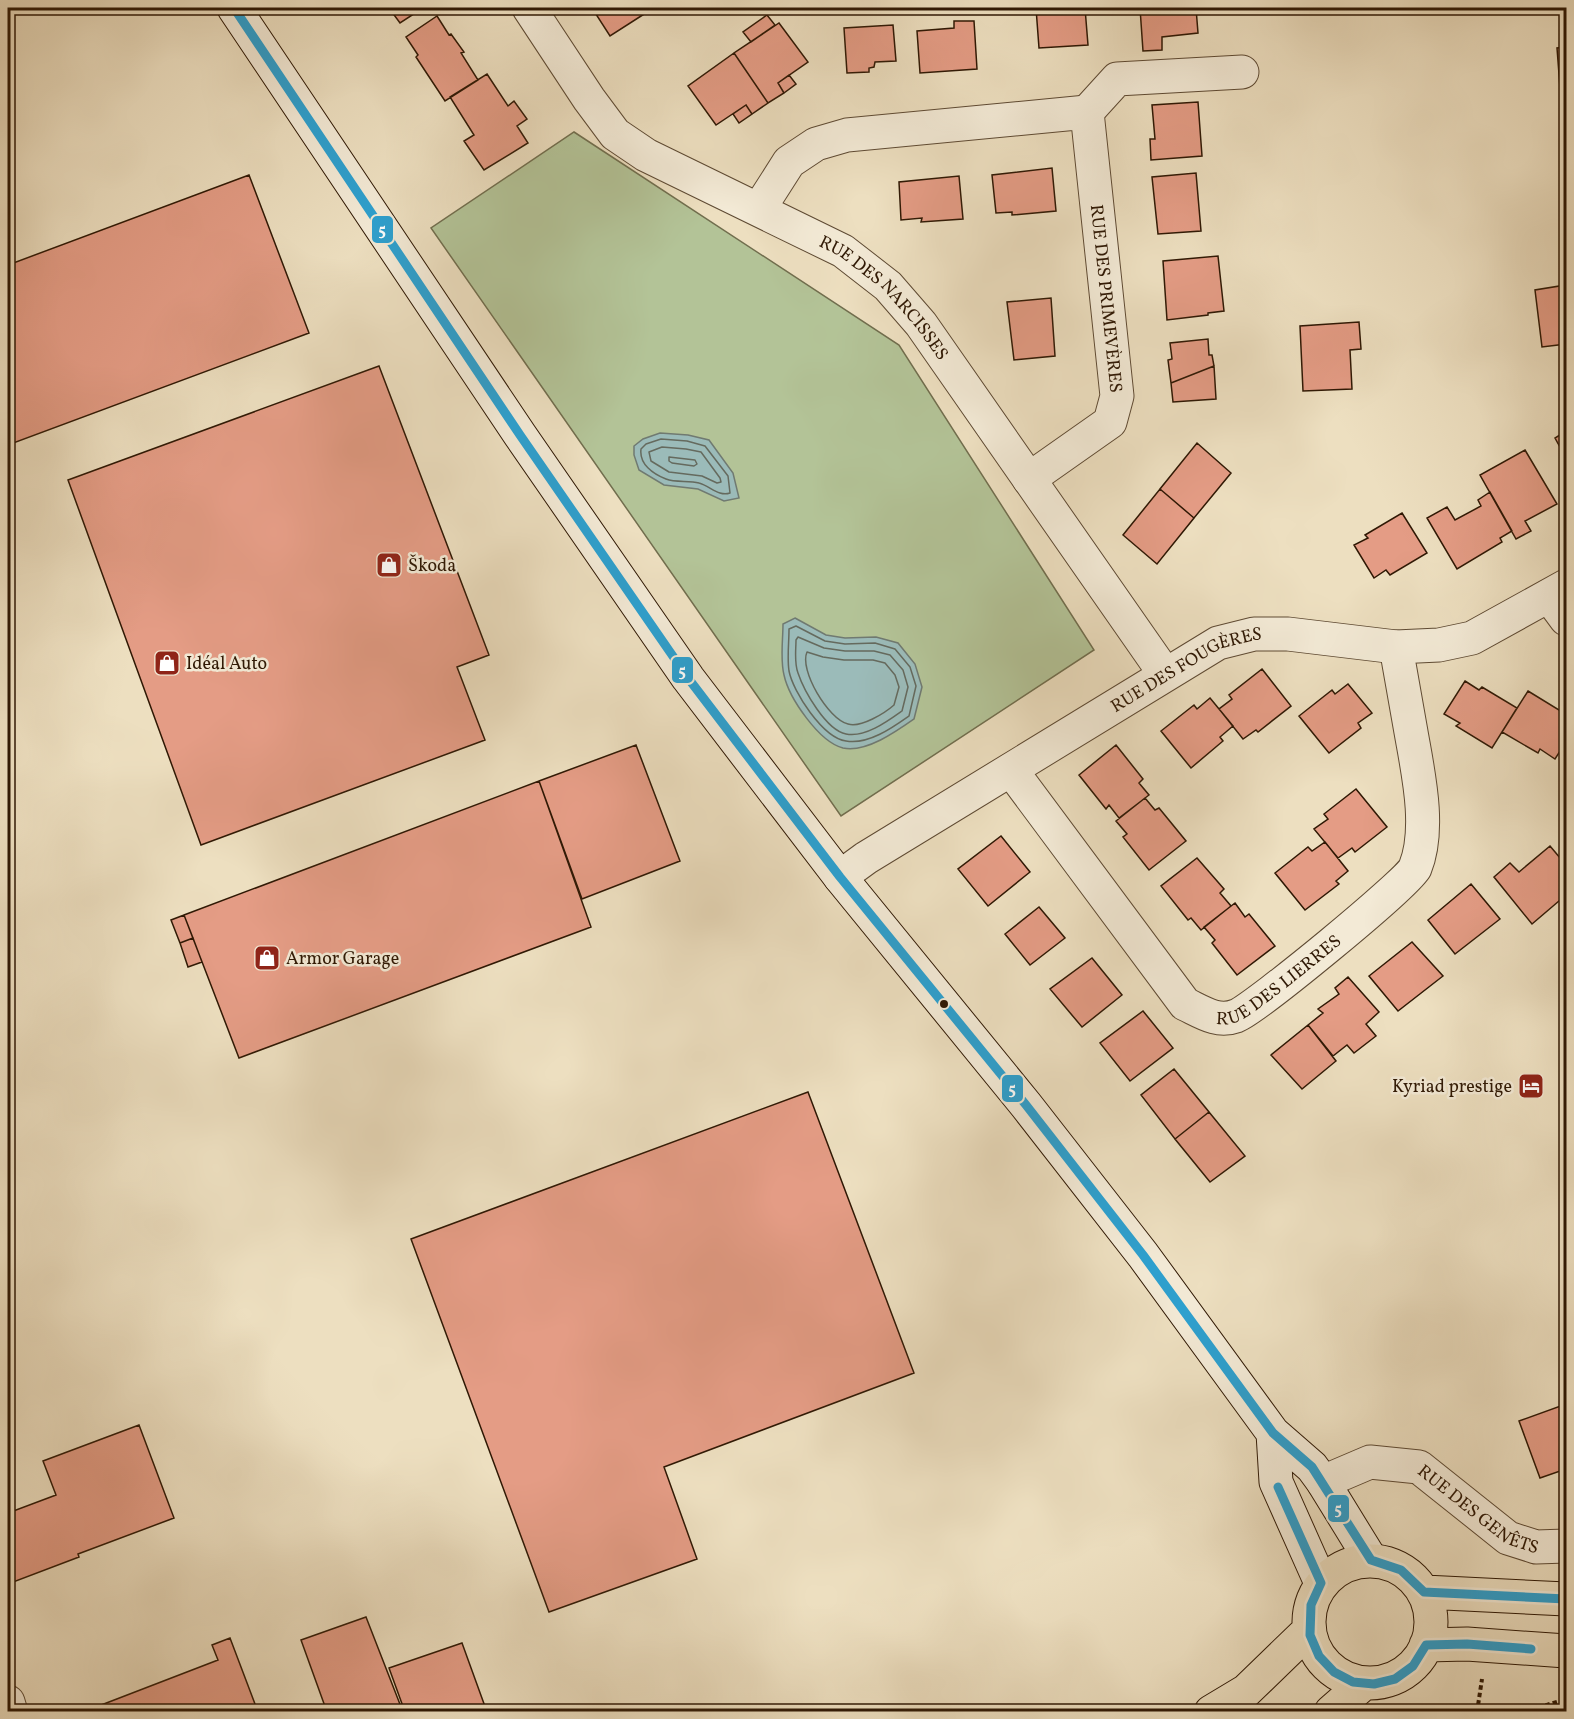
<svg xmlns="http://www.w3.org/2000/svg" width="1574" height="1719" viewBox="0 0 1574 1719" font-family="Vollkorn,serif">
<style>
.green{fill:#b3c397;stroke:#716e4e;stroke-width:1.5}
.water{fill:#9bbbb9;stroke:#707a71;stroke-width:1.5}
.lines{fill:none;stroke-linecap:round;stroke-linejoin:round}
.shore{stroke:#656a5e;stroke-width:1.5}
.building{fill:#e49c85;stroke:#2f1804;stroke-width:1.5}
.street-casing{stroke:#5e4a33;stroke-width:35}
.secondary-casing{stroke:#2f1804;stroke-width:35}
.primary-casing{stroke:#2f1804;stroke-width:35}
.path{stroke:#2f1804;stroke-width:4;stroke-dasharray:4.5 3;stroke-linecap:butt}
.street{stroke:#f3ead6;stroke-width:33}
.secondary{stroke:#f3ead6;stroke-width:33}
.primary{stroke:#eddfc0;stroke-width:33}
.bus-1-casing{stroke:#f3ead6;stroke-width:14}
.bus-1{stroke:#2da0cf;stroke-width:9}
.bus-dot{fill:#2f1804;stroke:#f3ead6;stroke-width:2}
.labels{text-anchor:middle;stroke-width:5;stroke-linejoin:round;paint-order:stroke}
.street-label{font-size:18px;fill:#2f1804;stroke:#f3ead6}
.poi-label{font-size:18px;fill:#2f1804;stroke:#f3ead6;text-anchor:start}
.line-badge{stroke:#f3ead6;stroke-width:2}
.badge-label{font-size:16px;text-anchor:middle;font-weight:bold;fill:#fff}
</style>
<rect width="100%" height="100%" fill="#eddfc0"/>
<filter id="stains"><feTurbulence type="fractalNoise" baseFrequency=".00333" numOctaves="4"/><feColorMatrix values="0 0 0 0 .2 0 0 0 0 .09 0 0 0 0 .02 0 0 0 .5 -.17"/></filter>
<radialGradient id="worn" r=".72"><stop offset=".6" stop-color="#630" stop-opacity="0"/><stop offset="1" stop-color="#630" stop-opacity=".3"/></radialGradient>
<path class="green" d="M574 132 899 345 1094 650 841 816 431 228Z"/>
<path class="water" d="M660 433 688 435 709 440 733 473 739 498 724 501 698 489 664 485 639 470 634 455V446L643 439Z
M795 618 826 635 845 638 876 637 898 643 915 664 922 687 914 719C897 731 866 753 843 748 819 742 789 698 784 675 780 659 783 640 783 624Z"/>
<g class="lines">
<path class="shore" d="M661 439 687 441 705 446 728 476 730 493C719 497 710 486 699 483 689 480 676 483 666 479 653 474 639 464 641 449L646 444Z
M662 447 686 449 701 452 720 478 721 482 717 483 702 476 669 472 651 461 649 452Z
M669 457 695 460 697 464 694 466 672 463 669 461Z
M796 626 825 641 845 644 875 643 895 649 910 667 916 686 909 716C892 728 868 745 846 741 823 738 793 692 789 671 787 658 789 643 789 629Z
M798 637 824 648 845 651H874L890 655 903 670 908 687 902 711C888 721 865 738 846 734 826 730 804 691 798 673 794 663 796 650 796 640Z
M807 652 823 657 844 660H873L885 663 895 675 899 687 894 705C885 713 861 728 848 724 828 719 799 670 807 652Z"/>
</g>
<path class="building" d="M389 8H423L400 23Z
M592 8H651L652 9 610 36Z
M1036 8H1085L1088 45 1039 48Z
M1140 8H1196L1198 33 1162 37V50L1143 51Z
M767 15 775 25 751 42 743 32Z
M437 16 449 35 451 34 464 52 461 53 478 80 445 101 416 57 418 55 406 37Z
M954 21H974L977 69 920 73 917 31 954 28Z
M779 23 808 62 778 83 784 93 768 103 734 53Z
M893 25 896 61 875 62 874 67 869 68V72L847 73 844 28Z
M1566 47V126L1563 127 1557 48Z
M734 53 768 103 752 114 746 105 716 125 688 86Z
M487 74 508 106 514 101 527 119 517 126 528 143 484 170 464 141 474 135 450 97Z
M789 75 796 84 784 93 778 83Z
M1198 102 1202 156 1151 160 1150 139H1155L1152 105Z
M746 105 752 114 739 123 733 114Z
M1566 126V173L1563 127Z
M1052 168 1056 211 1012 215V212L996 213 992 175Z
M1196 173 1201 231 1158 234 1152 177Z
M1565 173H1566V213H1564Z
M249 175 309 333 8 445V265Z
M959 176 963 219 921 222 922 218 901 220 899 182Z
M1218 256 1224 311 1208 313V315L1167 320 1163 261Z
M1566 285V344L1542 347 1535 290Z
M1051 298 1055 356 1014 360 1007 302Z
M1359 322 1361 349 1350 350 1352 389 1303 391 1300 326Z
M1208 339 1209 355H1212L1214 366 1171 383 1168 360 1172 359 1170 343Z
M379 366 489 655 457 667 485 740 201 845 68 480Z
M1214 366 1216 399 1173 402 1171 383Z
M1566 431V458L1555 438Z
M1197 443 1231 473 1194 518 1160 489Z
M1525 450 1557 504 1525 521 1531 531 1516 539 1480 475Z
M1160 489 1194 518 1157 564 1123 535Z
M1490 492 1512 531 1500 538 1502 542 1457 569 1427 518 1447 507 1455 520 1481 506 1478 500Z
M1402 513 1427 553 1390 575 1386 570 1374 578 1354 545 1368 538 1365 535Z
M1262 669 1291 706 1258 732 1256 730 1243 739 1219 709 1232 699 1229 695Z
M1465 681 1479 690 1482 687 1517 708 1492 748 1456 726 1460 723 1444 714Z
M1348 684 1372 713 1358 723 1361 728 1329 753 1299 716 1332 690 1335 694Z
M1528 691 1564 713 1561 719 1566 722V742L1555 759 1540 749 1538 753 1502 732Z
M1210 698 1233 726 1220 737 1223 741 1191 768 1161 731 1194 705 1197 709Z
M636 745 680 861 582 899 539 781Z
M1116 745 1143 779 1139 783 1149 795 1119 818 1109 805 1106 809 1079 775Z
M539 781 591 927 239 1058 184 915Z
M1356 789 1387 827 1355 852 1352 848 1338 858 1314 829 1328 819 1324 814Z
M1145 798 1155 810 1159 808 1186 841 1149 870 1123 837 1127 834 1116 821Z
M1001 836 1030 872 988 906 958 869Z
M1325 842 1348 871 1336 881 1339 884 1305 910 1275 873 1308 847 1312 851Z
M1550 846 1566 865V895L1532 924 1494 877 1510 863 1519 872Z
M1197 858 1224 889 1220 893 1231 906 1201 930 1191 918 1188 920 1161 886Z
M1471 884 1500 919 1455 954 1428 920Z
M1235 903 1245 917 1249 914 1275 946 1237 975 1212 943 1215 940 1204 927Z
M1039 907 1065 938 1030 965 1005 934Z
M184 915 193 938 180 943 171 920Z
M193 938 202 962 188 967 180 943Z
M1412 942 1443 976 1398 1011 1369 976Z
M1092 958 1122 995 1082 1027 1050 989Z
M1348 977 1379 1012 1366 1024 1376 1036 1354 1053 1347 1045 1333 1056 1308 1025 1323 1013 1318 1009 1339 994 1335 988Z
M1143 1011 1173 1048 1130 1081 1100 1043Z
M1308 1025 1336 1061 1302 1089 1271 1055Z
M1174 1069 1209 1112 1175 1139 1141 1095Z
M808 1092 914 1373 664 1467 697 1559 549 1612 411 1239Z
M1209 1112 1245 1156 1210 1182 1175 1139Z
M1566 1404V1469L1540 1478 1519 1421Z
M139 1425 174 1518 78 1554 79 1557 8 1584V1513L56 1495 43 1461Z
M366 1617 403 1712H327L301 1640Z
M230 1638 258 1712H83L218 1660 212 1645Z
M462 1643 487 1712H405L389 1668Z"/>
<g class="lines">
<g class="street-casing">
<g id="street">
<path id="s1" d="M529 8 589 99 615 134 646 155 843 251 888 286 921 324 1165 674"/>
<path d="M1087 112 1117 79 1242 72"/>
<path id="s2" d="M759 209 789 162 816 144 847 135 1087 112 1117 396 1110 422 1029 479"/>
<path d="M1549 596 1566 619"/>
<path id="s3" d="M1011 770 1185 1004C1202 1012 1217 1023 1236 1016 1256 1008 1408 883 1415 868 1431 829 1418 772 1411 732 1406 704 1401 675 1396 647"/>
<path id="s4" d="M840 877 866 858 1218 643 1254 634H1288L1396 647 1439 645 1472 638 1566 586"/>
<path id="s5" d="M1323 1482 1370 1462 1419 1467 1508 1538 1536 1547 1566 1546"/>
<path d="M8 1702 11 1712"/>
</g>
</g>
<g class="secondary-casing">
<path id="secondary" d="M234 8 520 435 688 678 840 877 1026 1105 1143 1255 1273 1433 1312 1467 1323 1482 1371 1560
M1273 1433 1276 1482 1321 1583"/>
</g>
<g class="primary-casing">
<path id="primary" d="M1309 1622a61 61 0 1 1 122 0a61 61 0 1 1-122 0Z
M1424 1592 1566 1599
M1426 1645 1467 1644 1566 1651
M1211 1712 1246 1691 1308 1631
M1331 1712 1363 1684"/>
</g>
<path class="path" d="M1477 1712 1482 1679
M1524 1712 1566 1699"/>
<use href="#street" class="street"/>
<use href="#secondary" class="secondary"/>
<use href="#primary" class="primary"/>
<g class="bus-1-casing">
<path id="bus-1" d="M234 8 520 435 688 678 840 877 1026 1105 1143 1255 1273 1433 1312 1467 1371 1560 1401 1570 1424 1592 1566 1599
M1278 1487 1321 1583 1311 1605 1310 1635 1319 1656 1334 1672 1353 1682 1374 1684 1395 1679 1413 1666 1426 1645 1467 1644 1531 1649"/>
</g>
<use href="#bus-1" class="bus-1"/>
</g>
<defs>
<g id="shop-square" transform="scale(1.35)"><rect x="-9" y="-9" width="18" height="18" rx="4" fill="#8f2418" stroke="#f3ead6"/><path d="M-5-2.5h2.3a2.7 3.5 0 0 1 5.4 0H5L5.5 6h-11ZM-1.5-2.5h3a1.5 2.3 0 0 0-3 0Z" fill="#fff"/></g>
<g id="hotel-square" transform="scale(1.35)"><rect x="-9" y="-9" width="18" height="18" rx="4" fill="#8f2418" stroke="#f3ead6"/><path d="M-6-4.5h1.5V1H6V5H4.5V3h-9V5H-6ZM-4 0a1.8 1.8 0 1 1 3.6 0ZM.5 0V-2.5h3Q6-2.5 6 0Z" fill="#fff"/></g>
</defs>
<g fill-rule="evenodd">
<use href="#shop-square" x="389" y="565"/>
<use href="#shop-square" x="167" y="663"/>
<use href="#shop-square" x="267" y="958"/>
<use href="#hotel-square" x="1531" y="1086"/>
</g>
<circle class="bus-dot" cx="944" cy="1004" r="5"/>
<g class="labels">
<g class="street-label">
<text dy="6" stroke="none"><textPath href="#s2" startOffset="549">RUE DES PRIMEVÈRES</textPath></text>
<text dy="6" stroke="none"><textPath href="#s1" startOffset="471">RUE DES NARCISSES</textPath></text>
<text dy="6" stroke="none"><textPath href="#s4" startOffset="405">RUE DES FOUGÈRES</textPath></text>
<text dy="6" stroke="none"><textPath href="#s3" startOffset="400">RUE DES LIERRES</textPath></text>
<text dy="6" stroke="none"><textPath href="#s5" startOffset="174">RUE DES GENÊTS</textPath></text>
</g>
<g class="poi-label">
<text x="408" y="571">Škoda</text>
<text x="186" y="669">Idéal Auto</text>
<text x="286" y="964">Armor Garage</text>
<text x="1512" y="1092" text-anchor="end">Kyriad prestige</text>
</g>
</g>
<g class="line-badge">
<rect x="371" y="215" width="23" height="29" rx="6" fill="#2da0cf"/>
<rect x="671" y="656" width="23" height="28" rx="6" fill="#2da0cf"/>
<rect x="1001" y="1074" width="23" height="29" rx="6" fill="#2da0cf"/>
<rect x="1327" y="1494" width="23" height="29" rx="6" fill="#2da0cf"/>
</g>
<g class="badge-label">
<text x="382" y="235">5</text>
<text x="682" y="676">5</text>
<text x="1012" y="1094">5</text>
<text x="1338" y="1514">5</text>
</g>
<rect width="1574" height="1719" fill="none" stroke="#eddfc0" stroke-width="30"/>
<rect x="9" y="9" width="1556" height="1701" fill="none" stroke="#2f1804" stroke-width="3"/>
<rect x="15" y="15" width="1544" height="1689" fill="none" stroke="#2f1804" stroke-width="1.5"/>
<rect width="100%" height="100%" filter="url(#stains)"/>
<rect width="100%" height="100%" fill="url(#worn)"/>
</svg>
